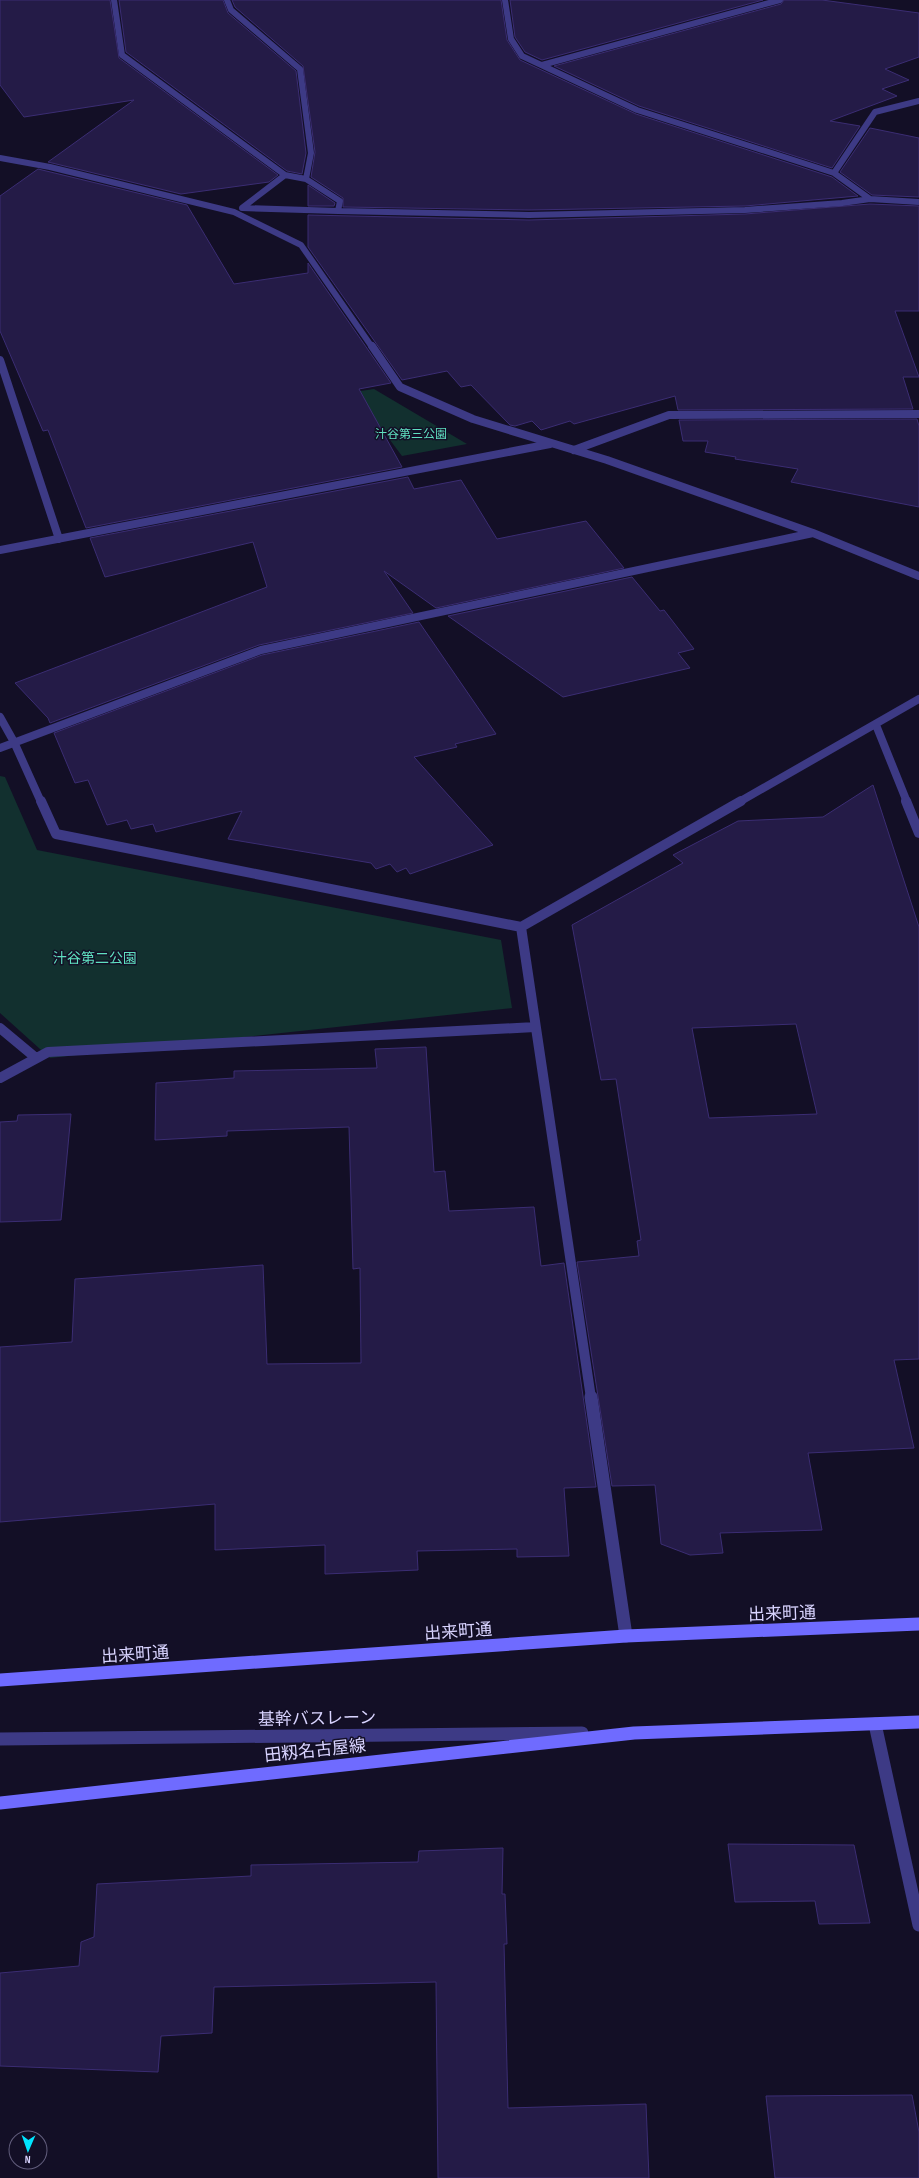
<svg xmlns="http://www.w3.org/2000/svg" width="919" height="2178" viewBox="0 0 919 2178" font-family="'Sofia Sans Condensed','Noto Sans JP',sans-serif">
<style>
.green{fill:#12302f}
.building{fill:#241b47;stroke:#3b2d73;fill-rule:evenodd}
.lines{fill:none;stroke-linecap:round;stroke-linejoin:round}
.street-far3{stroke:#3d3a85;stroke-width:6}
.street-far2{stroke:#3d3a85;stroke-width:8}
.street-far1{stroke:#3d3a85;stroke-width:10}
.street{stroke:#3d3a85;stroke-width:13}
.secondary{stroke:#6f6bff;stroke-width:13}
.labels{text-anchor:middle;stroke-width:3;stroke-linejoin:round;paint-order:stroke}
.far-park-label{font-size:12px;fill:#5fe0c0;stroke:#130f26}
.park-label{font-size:14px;fill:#5fe0c0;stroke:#130f26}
.near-street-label{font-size:17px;fill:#d9d4ff;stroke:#130f26}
</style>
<rect width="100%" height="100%" fill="#130f26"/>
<path class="green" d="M374 389 467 444 402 456 354 392Z
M0 776 5 777 37 850 501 940 512 1008 50 1058 0 1013Z"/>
<path class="building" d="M0 0H110L119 58 278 175 269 182 181 194 48 162 134 100 24 117 0 85Z
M119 0H223L228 13 296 71 306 153 302 174 287 171 126 52Z
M232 0H501L507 40 520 60 636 114 832 177 858 196 745 206 529 210 343 207V198L311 177 315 152 303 66 235 7Z
M510 0H763L542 60 525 52 515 37Z
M784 0H822L919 13V57L885 69 909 80 882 89 897 96 830 121 860 126 832 168 639 106 554 66 781 4Z
M870 128 919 138V197L872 195 840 172Z
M38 169 187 205 234 284 308 273V263L391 383 359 389 402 467 86 528 48 430 43 431 0 331V196Z
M308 185 335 203 334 206H308Z
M870 204 919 206V311H895L919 377H903L913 409 678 410 675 396 574 424 570 421 541 430 532 421 515 426 510 425 471 385 461 387 447 371 402 380 308 247V215L529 220 745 214Z
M917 419 919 426V507L791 482 798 469 735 459 736 457 705 452 708 441H683L679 420Z
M408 477 414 489 461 480 497 539 586 521 624 568 436 608 384 571 413 613 259 645 50 723 48 718 15 683 267 587 253 542 105 577 90 538Z
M632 577 660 611 664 610 694 649 678 653 690 668 563 697 448 616Z
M419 622 496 734 455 744 457 747 414 757 493 845 410 874 406 868 397 872 390 864 376 869 371 863 228 839 242 811 156 832 153 824 131 829 127 820 107 825 88 780 75 783 54 733 262 655Z
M873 785 919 927V1359L894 1360 914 1448 808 1453 822 1530 720 1533 723 1553 690 1555 661 1544 655 1485 612 1486 577 1262 639 1256 637 1241 641 1240 616 1079 601 1080 572 925 683 863 673 855 738 821 823 817ZM796 1024 817 1114 709 1118 692 1028Z
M426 1047 434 1172 445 1171 449 1211 534 1207 541 1266 564 1263 596 1487 564 1488 569 1556 517 1557V1549L417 1551 418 1570 325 1574V1545L215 1550V1504L0 1522V1347L72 1342 75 1279 263 1265 267 1364 361 1363 360 1268 353 1269 349 1127 227 1131V1136L155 1140 156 1083 234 1078V1071L377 1068 375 1049Z
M71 1114 61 1220 0 1222V1122L17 1121 18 1115Z
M728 1844 854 1845 870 1923 819 1924 815 1901 735 1902Z
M503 1848 502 1894H505L507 1944H504L508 2108 646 2104 649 2178H438L436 1982 214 1987 212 2033 161 2036 158 2072 0 2066V1973L79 1966 81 1942 94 1937 97 1884 251 1876V1865L418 1862 419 1851Z
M912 2095 919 2132V2178H775L766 2096Z"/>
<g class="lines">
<path class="street-far3" d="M114 0 122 55 285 175
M227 0 231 10 300 69 311 153 306 179
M505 0 511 39 522 56 637 110 834 173
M542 65 780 0
M0 158 50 167 234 212 301 245 372 347
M285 175 306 179 340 201 338 211 242 208Z
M870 199 834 173 875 112 919 101
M338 211 529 215 745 210 842 203 870 199 919 202"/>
<path class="street-far2" d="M372 346 400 387 473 419 607 460 813 533 919 576
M0 360 59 539
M574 450 669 415 919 414
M0 550 550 444
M0 717 14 742 41 802
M876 725 907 802
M0 748 261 650 813 533
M739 802 919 699"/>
<path class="street-far1" d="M41 801 56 834 521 927
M906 801 919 833
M0 1028 36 1058
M0 1078 48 1052 535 1027
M591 1398 521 927 741 801"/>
<path class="street" d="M591 1397 626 1636
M875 1724 919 1925
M0 1739 582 1733"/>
<path class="secondary" d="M0 1680 626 1636 919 1624
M0 1803 634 1733 919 1722"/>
</g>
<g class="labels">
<g class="far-park-label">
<text x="411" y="438">汁谷第三公園</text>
</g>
<g class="park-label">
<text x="95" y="963">汁谷第二公園</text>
</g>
<g class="near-street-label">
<text transform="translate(782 1613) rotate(-2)" y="6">出来町通</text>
<text transform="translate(458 1631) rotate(-4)" y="6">出来町通</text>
<text transform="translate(135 1654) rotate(-4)" y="6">出来町通</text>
<text transform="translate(317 1718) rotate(-1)" y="6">基幹バスレーン</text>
<text transform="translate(315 1750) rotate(-6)" y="6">田籾名古屋線</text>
</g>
</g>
<g transform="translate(28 2150) rotate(182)"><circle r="19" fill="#130f26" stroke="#625e7d"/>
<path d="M0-3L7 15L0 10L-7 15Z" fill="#00e5ff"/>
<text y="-6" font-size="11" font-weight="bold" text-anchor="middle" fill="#d9d4ff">N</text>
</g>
</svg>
